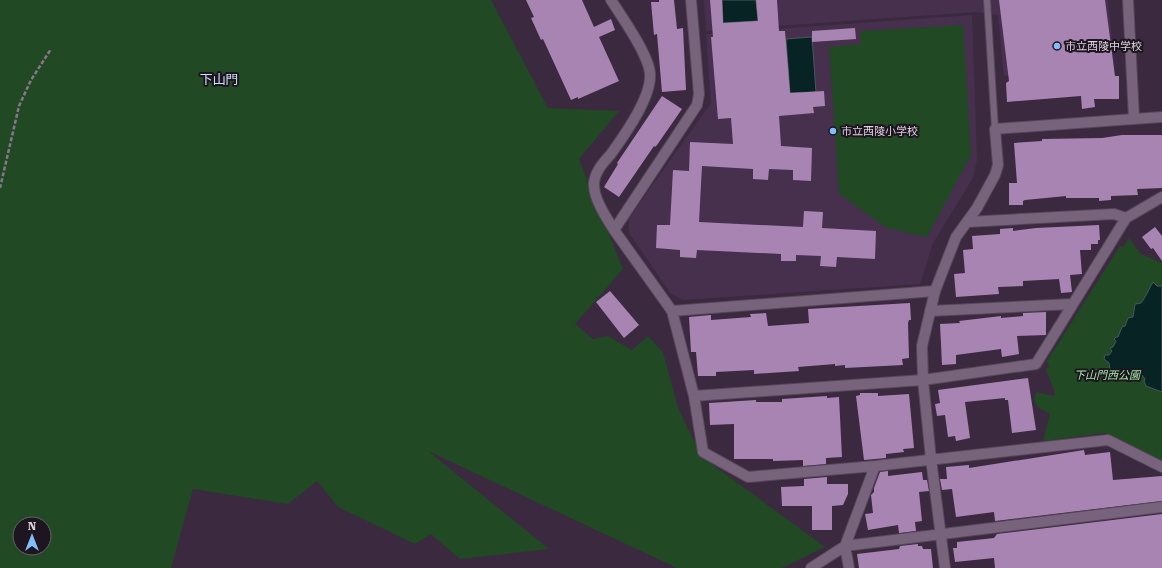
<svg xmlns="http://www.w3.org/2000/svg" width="1162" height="568" viewBox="0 0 1162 568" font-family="'Roboto Serif','Noto Sans JP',serif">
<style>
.built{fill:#47304d}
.green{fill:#204924;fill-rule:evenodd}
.water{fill:#082323;stroke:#48585c}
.building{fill:#a884b3}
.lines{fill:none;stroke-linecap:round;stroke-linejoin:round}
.lane-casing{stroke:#57475a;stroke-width:8}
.street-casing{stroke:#57475a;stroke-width:12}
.secondary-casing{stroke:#57475a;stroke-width:12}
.path{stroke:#86778a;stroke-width:2.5;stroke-dasharray:4 2;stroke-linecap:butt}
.lane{stroke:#78637d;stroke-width:6}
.street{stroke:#78637d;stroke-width:10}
.secondary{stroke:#78637d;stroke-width:10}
.poi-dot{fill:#83bcfb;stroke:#1d151f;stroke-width:1.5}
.labels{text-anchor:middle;stroke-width:4;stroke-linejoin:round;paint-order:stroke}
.poi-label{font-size:11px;fill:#ded2e1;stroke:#1d151f;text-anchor:start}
.park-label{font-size:11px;font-style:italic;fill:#a1e3a4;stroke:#1d151f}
.quarter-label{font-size:13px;fill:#cde2fa;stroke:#1d151f}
</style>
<rect width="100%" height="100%" fill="#3b2940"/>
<path class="built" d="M704 0H1108L1114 62 1004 76 998 15 976 12 706 31Z
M972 15 977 160 973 178 933 243 920 284 683 300 671 294 629 233V218L711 103 706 34Z"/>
<path class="green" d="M0 0H491L548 108 619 111 579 159 623 269 575 324 593 339 608 336 632 350 648 336 663 352 678 408 702 457 825 547 782 568H677L428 451 549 549 460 559 431 534 415 544 338 507 317 481 288 504 193 489 171 568H0ZM20 524H44V548H20Z
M963 25 971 155 927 237 887 228 839 194 829 47 860 44V31Z
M1129 238 1141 254 1162 263V462L1148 454 1149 453H1146L1105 433 1043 441 1050 414 1038 407 1034 401 1036 392 1054 396 1055 392 1046 370 1049 366 1047 361 1120 246 1123 247Z"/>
<path class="water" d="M722 0H756L758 21 723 23Z
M812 37 816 92 790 93 786 39Z
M1153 282 1157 286H1162V392L1146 386 1144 381 1145 379 1142 375 1139 378 1111 376 1109 363 1104 359 1105 355H1109L1112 351 1110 348 1113 347 1116 341 1114 339 1116 337H1118L1122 327 1125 326 1128 318 1133 317 1135 304 1141 303C1145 298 1149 289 1153 282Z"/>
<path class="building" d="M526 0H582L594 27 611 19 615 30 599 37 619 81 578 99V97L571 100 543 39 541 40 531 18 534 17Z
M659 0H674L677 29 683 28 686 90 662 92 657 34 654 35 651 2H659Z
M710 0H722L723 23 758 21 756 0H777L779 31H785L790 93 824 91 825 106 813 107 814 113 779 116 781 146 812 148 811 181 793 180V170L769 169 768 180 753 179V169L702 166 699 222 803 227 804 211 823 212 822 228 876 231 875 259 837 257 836 267 820 266 821 256 796 255V261H781V254L697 250 696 258 680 257V250L656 248 657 225H670L673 170 689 171 690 142 733 144 731 118 718 119 711 37H713Z
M999 0H1105L1115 76H1119V99H1094L1095 107 1082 109 1081 96 1007 102 1006 83 1009 81Z
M855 28 856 39 812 42V31Z
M662 96 682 109 657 145 655 147 654 146 619 197 604 187 618 164 617 163Z
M1122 135H1162V188L1137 189 1138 195 1111 196V200L1099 201V198H1066V196L1025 200 1023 201V205H1009V183H1017L1014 143 1042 141V139L1102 138Z
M1099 225 1100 240H1098V244H1091V250H1080L1082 274 1070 275 1072 292 1061 293 1059 279 1023 281V286L998 287 999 294 956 297 954 274 965 273 963 250 973 249 972 236 1000 234V229L1013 228V231L1036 228Z
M1155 227 1162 236V261L1153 248 1151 249 1142 237Z
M610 291 639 325 624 338 596 302Z
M910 303 911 320H909L908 323 909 358 902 359 903 365 845 368V365L835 366V364L798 367 799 371 754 374V370L716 372V376H698L696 352H691L689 317 711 315V320L751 317 750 314 766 313 768 326 809 323 808 309Z
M1046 312V335L1017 336 1019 354 1002 357 1001 349 956 355V364L942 365 940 324 960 323 959 321 1001 316V318L1023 316V313Z
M1028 378 1036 430 1012 433 1008 400H1005V398L965 402 970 438 956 441 955 436 948 437 945 415 937 416 935 404 940 403 938 390Z
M860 393H878V396L909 394 914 448 903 449 904 452 886 454V458L864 460 856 396 860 395Z
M827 396V398L839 397 842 457 826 458V464L803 466V460L773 461V459H734V424L710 425 709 403 756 400V402H782V399Z
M1084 450 1085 455 1110 452 1113 480 1162 476V501L995 521 994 512 956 517 952 489 942 490 940 479H947L946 467 969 465V468Z
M888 471V476L922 472 923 480H927L929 491 919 492 922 521 915 522 916 531 899 533 898 525 868 530 865 514 873 513 871 495 874 492V488L880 472Z
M827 477V484H848V494L843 505 832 506V530H812V506H782L781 487 804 486V479Z
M1162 514V568H995L994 558 955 562 953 548H957V542L994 538 997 534Z
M918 544V546H922L923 549H931L933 568H859L857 554 899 549 900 546Z"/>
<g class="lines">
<g class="lane-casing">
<path id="lane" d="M987 0 995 129"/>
</g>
<g class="street-casing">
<path id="street" d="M611 0C622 17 648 54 650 73 652 97 625 134 611 154 604 162 595 171 594 183 593 198 606 217 614 230
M691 0 699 94 697 105 614 230 672 311 935 291
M1128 0 1134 118
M967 222 1114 214 1126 218
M672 311 694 396 703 452 748 477 875 466 1108 440 1162 467
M930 311 1072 304
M694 396 923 380 1036 364 1126 218 1162 197
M811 568 845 546 1162 507
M849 568 845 546 875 466"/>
</g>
<g class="secondary-casing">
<path id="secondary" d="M945 568 931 459 923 380 922 346 935 291 956 237 977 208 995 175 998 165 995 129 1162 117"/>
</g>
<path class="path" d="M0 188 19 106 31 80 51 49"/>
<use href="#lane" class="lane"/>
<use href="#street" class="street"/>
<use href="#secondary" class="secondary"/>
</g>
<g class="poi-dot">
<circle cx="1057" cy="46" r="4"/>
<circle cx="833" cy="131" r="4"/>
</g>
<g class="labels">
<g class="poi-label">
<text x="1065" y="50">市立西陵中学校</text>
<text x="841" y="135">市立西陵小学校</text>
</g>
<g class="park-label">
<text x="1107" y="379">下山門西公園</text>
</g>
<g class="quarter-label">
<text x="219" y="84">下山門</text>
</g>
</g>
<g transform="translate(32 536)"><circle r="19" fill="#1d151f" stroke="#6a616d"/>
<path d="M0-3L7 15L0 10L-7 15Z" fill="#83bcfb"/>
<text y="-6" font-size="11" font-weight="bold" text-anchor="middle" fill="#ded2e1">N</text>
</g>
</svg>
